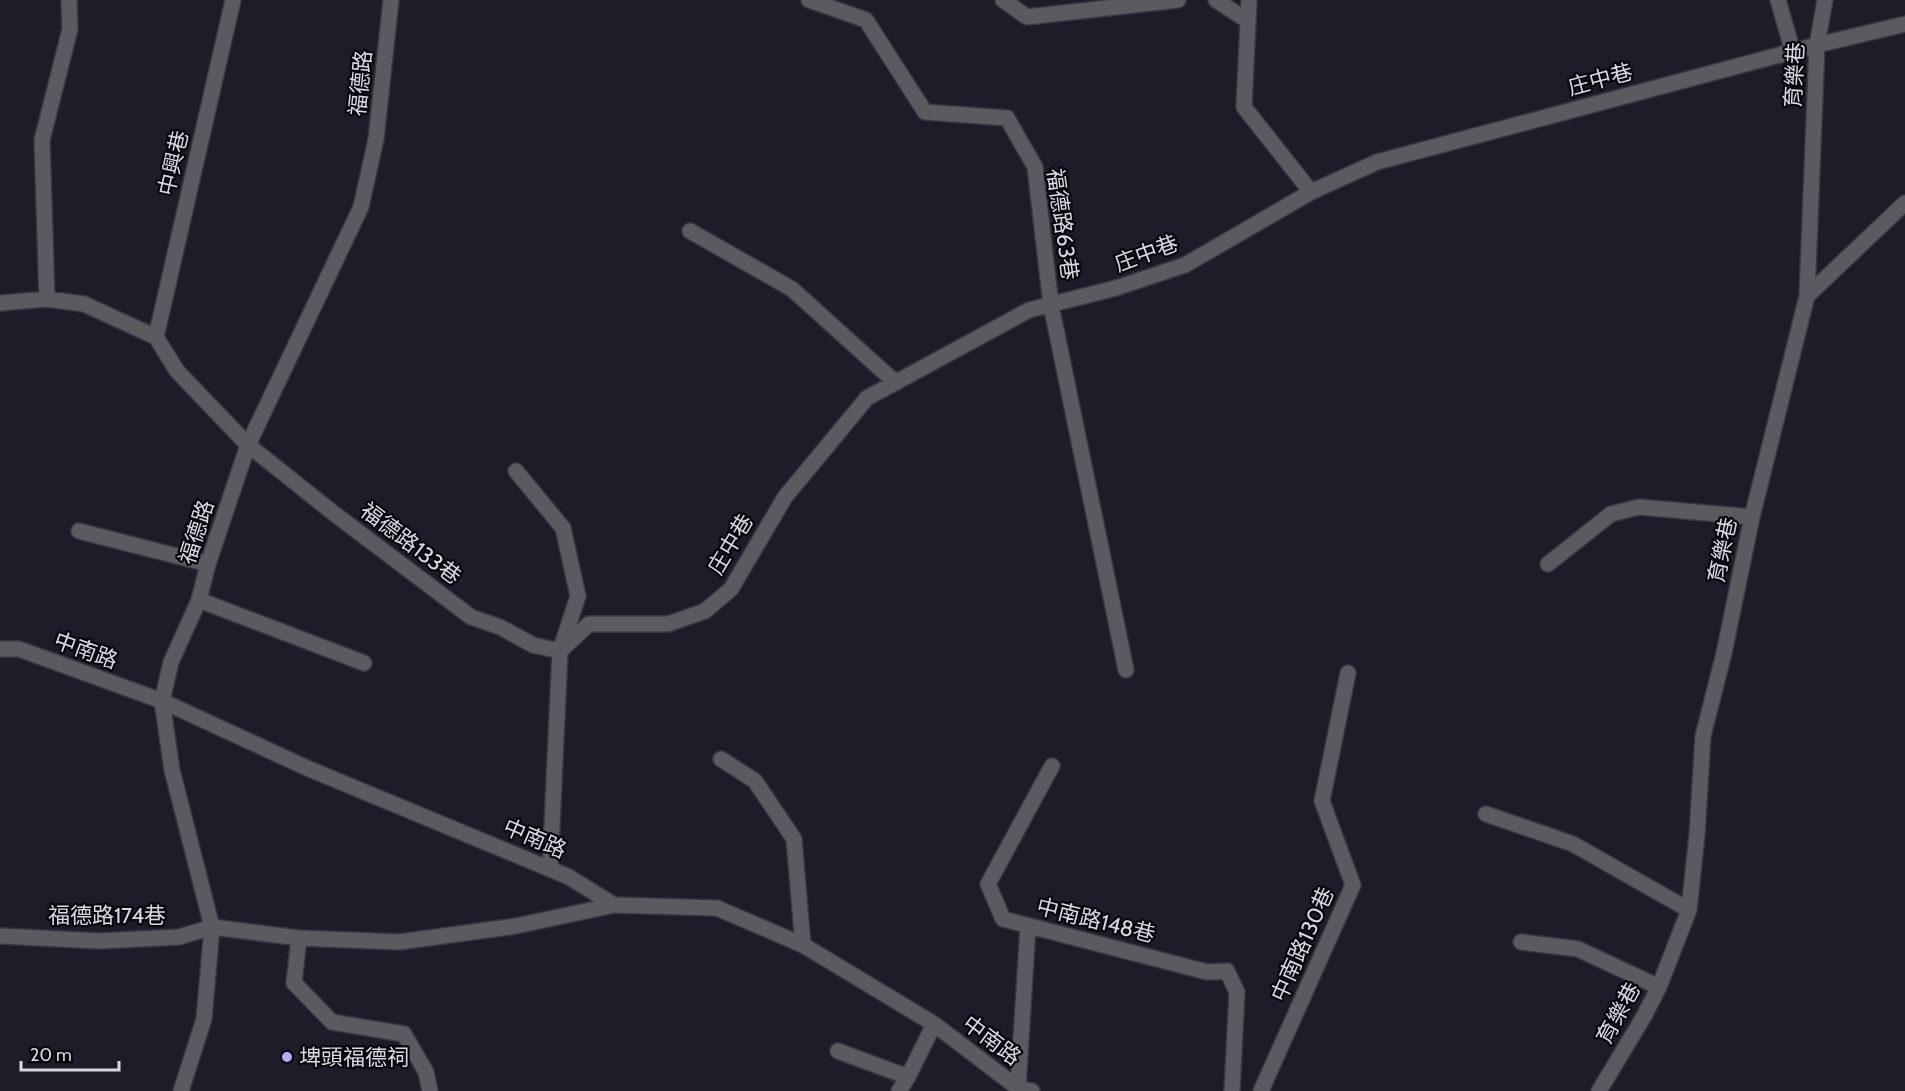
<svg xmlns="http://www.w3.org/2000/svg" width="1905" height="1091" viewBox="0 0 1905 1091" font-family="Cabin,'Noto Sans TC',sans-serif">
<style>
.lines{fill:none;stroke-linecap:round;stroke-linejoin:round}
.service-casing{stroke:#383643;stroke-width:18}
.minor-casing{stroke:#383643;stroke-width:18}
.tertiary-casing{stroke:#383643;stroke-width:18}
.service{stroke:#5b5a61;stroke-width:15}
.minor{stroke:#5b5a61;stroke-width:15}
.tertiary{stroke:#5b5a61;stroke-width:15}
.poi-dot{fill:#b9aaf7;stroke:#08070d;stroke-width:2}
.labels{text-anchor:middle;stroke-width:4.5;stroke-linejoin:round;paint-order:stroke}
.street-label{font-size:22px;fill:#dad9e2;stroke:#08070d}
.poi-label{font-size:22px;fill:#dad9e2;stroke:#08070d;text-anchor:start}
</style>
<rect width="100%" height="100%" fill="#1e1c29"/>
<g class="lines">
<g class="service-casing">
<path id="service" d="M809 0 866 20 925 112 1007 118 1035 167 1051 305 1126 670
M1003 0 1027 17 1178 0
M1216 0 1248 21
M1249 0 1244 107 1311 192
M1778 0 1793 52
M690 231 792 289 896 383
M1807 296 1905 203
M47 299 42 140 70 29 69 0
M0 303 47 299 84 304 156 337 177 371 248 445 336 515 471 617 500 627 533 645 560 651 589 624H668L705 611 731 589 785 497 867 398 1029 310 1116 288 1185 265 1311 192 1377 162 1817 45 1905 24
M156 337 233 0
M516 471 563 528 578 596 560 651 550 869
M79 531 208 564
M1548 564 1611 514 1639 507 1752 517
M199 600 364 663
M721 759 755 781 794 839 803 945
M1052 766 988 884 1003 919 1207 972 1227 971 1237 992 1232 1091
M1486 814 1573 844 1689 910
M0 936 99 941 179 937 212 927
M1521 942 1578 949 1659 987
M838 1051 908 1077
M1018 1088 1028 926
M899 1091 908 1077 934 1024
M1261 1091 1353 885 1322 801 1348 673
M1599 1091 1643 1018 1659 987 1689 910 1697 835 1703 736 1724 653 1752 517 1807 296 1817 45 1825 0"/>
</g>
<g class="minor-casing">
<path id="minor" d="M0 649H19L162 701 307 768 569 877 614 905 717 908 803 945 934 1024 1018 1088 1032 1091
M212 927 299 938 399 942 516 926 614 905
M299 938 294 983 332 1022 404 1034 426 1072 430 1091"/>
</g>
<g class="tertiary-casing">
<path id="tertiary" d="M181 1091 204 1019 212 927 172 770 162 701 171 662 199 600 208 564 248 445 361 207 376 139 391 0"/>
</g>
<use href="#service" class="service"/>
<use href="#minor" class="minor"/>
<use href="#tertiary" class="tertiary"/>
</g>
<circle class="poi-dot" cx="287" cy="1057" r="6"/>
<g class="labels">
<g class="street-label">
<text transform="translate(1794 75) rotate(-87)" y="8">育樂巷</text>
<text transform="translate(1600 79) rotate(-15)" y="8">庄中巷</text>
<text transform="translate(360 83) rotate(-84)" y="8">福德路</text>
<text transform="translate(173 163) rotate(-77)" y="8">中興巷</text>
<text transform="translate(1063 224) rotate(82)" y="8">福德路63巷</text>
<text transform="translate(1146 253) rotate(-20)" y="8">庄中巷</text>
<text transform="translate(196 532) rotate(-72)" y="8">福德路</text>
<text transform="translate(411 543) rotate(37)" y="8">福德路133巷</text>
<text transform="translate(730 544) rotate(-59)" y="8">庄中巷</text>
<text transform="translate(1722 550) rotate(-78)" y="8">育樂巷</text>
<text transform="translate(86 650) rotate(20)" y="8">中南路</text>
<text transform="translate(535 838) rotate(23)" y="8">中南路</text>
<text x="107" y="923">福德路174巷</text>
<text transform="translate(1096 920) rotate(14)" y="8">中南路148巷</text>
<text transform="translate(1302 944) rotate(-66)" y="8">中南路130巷</text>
<text transform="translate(1618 1013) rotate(-61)" y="8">育樂巷</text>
<text transform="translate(992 1040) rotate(37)" y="8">中南路</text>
</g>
<g class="poi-label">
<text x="299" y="1065">埤頭福德祠</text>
</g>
</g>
<path d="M21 1061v9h98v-9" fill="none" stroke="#dad9e2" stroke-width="3"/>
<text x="30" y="1061" font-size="18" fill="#dad9e2" stroke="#08070d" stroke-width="4.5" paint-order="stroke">20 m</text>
</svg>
